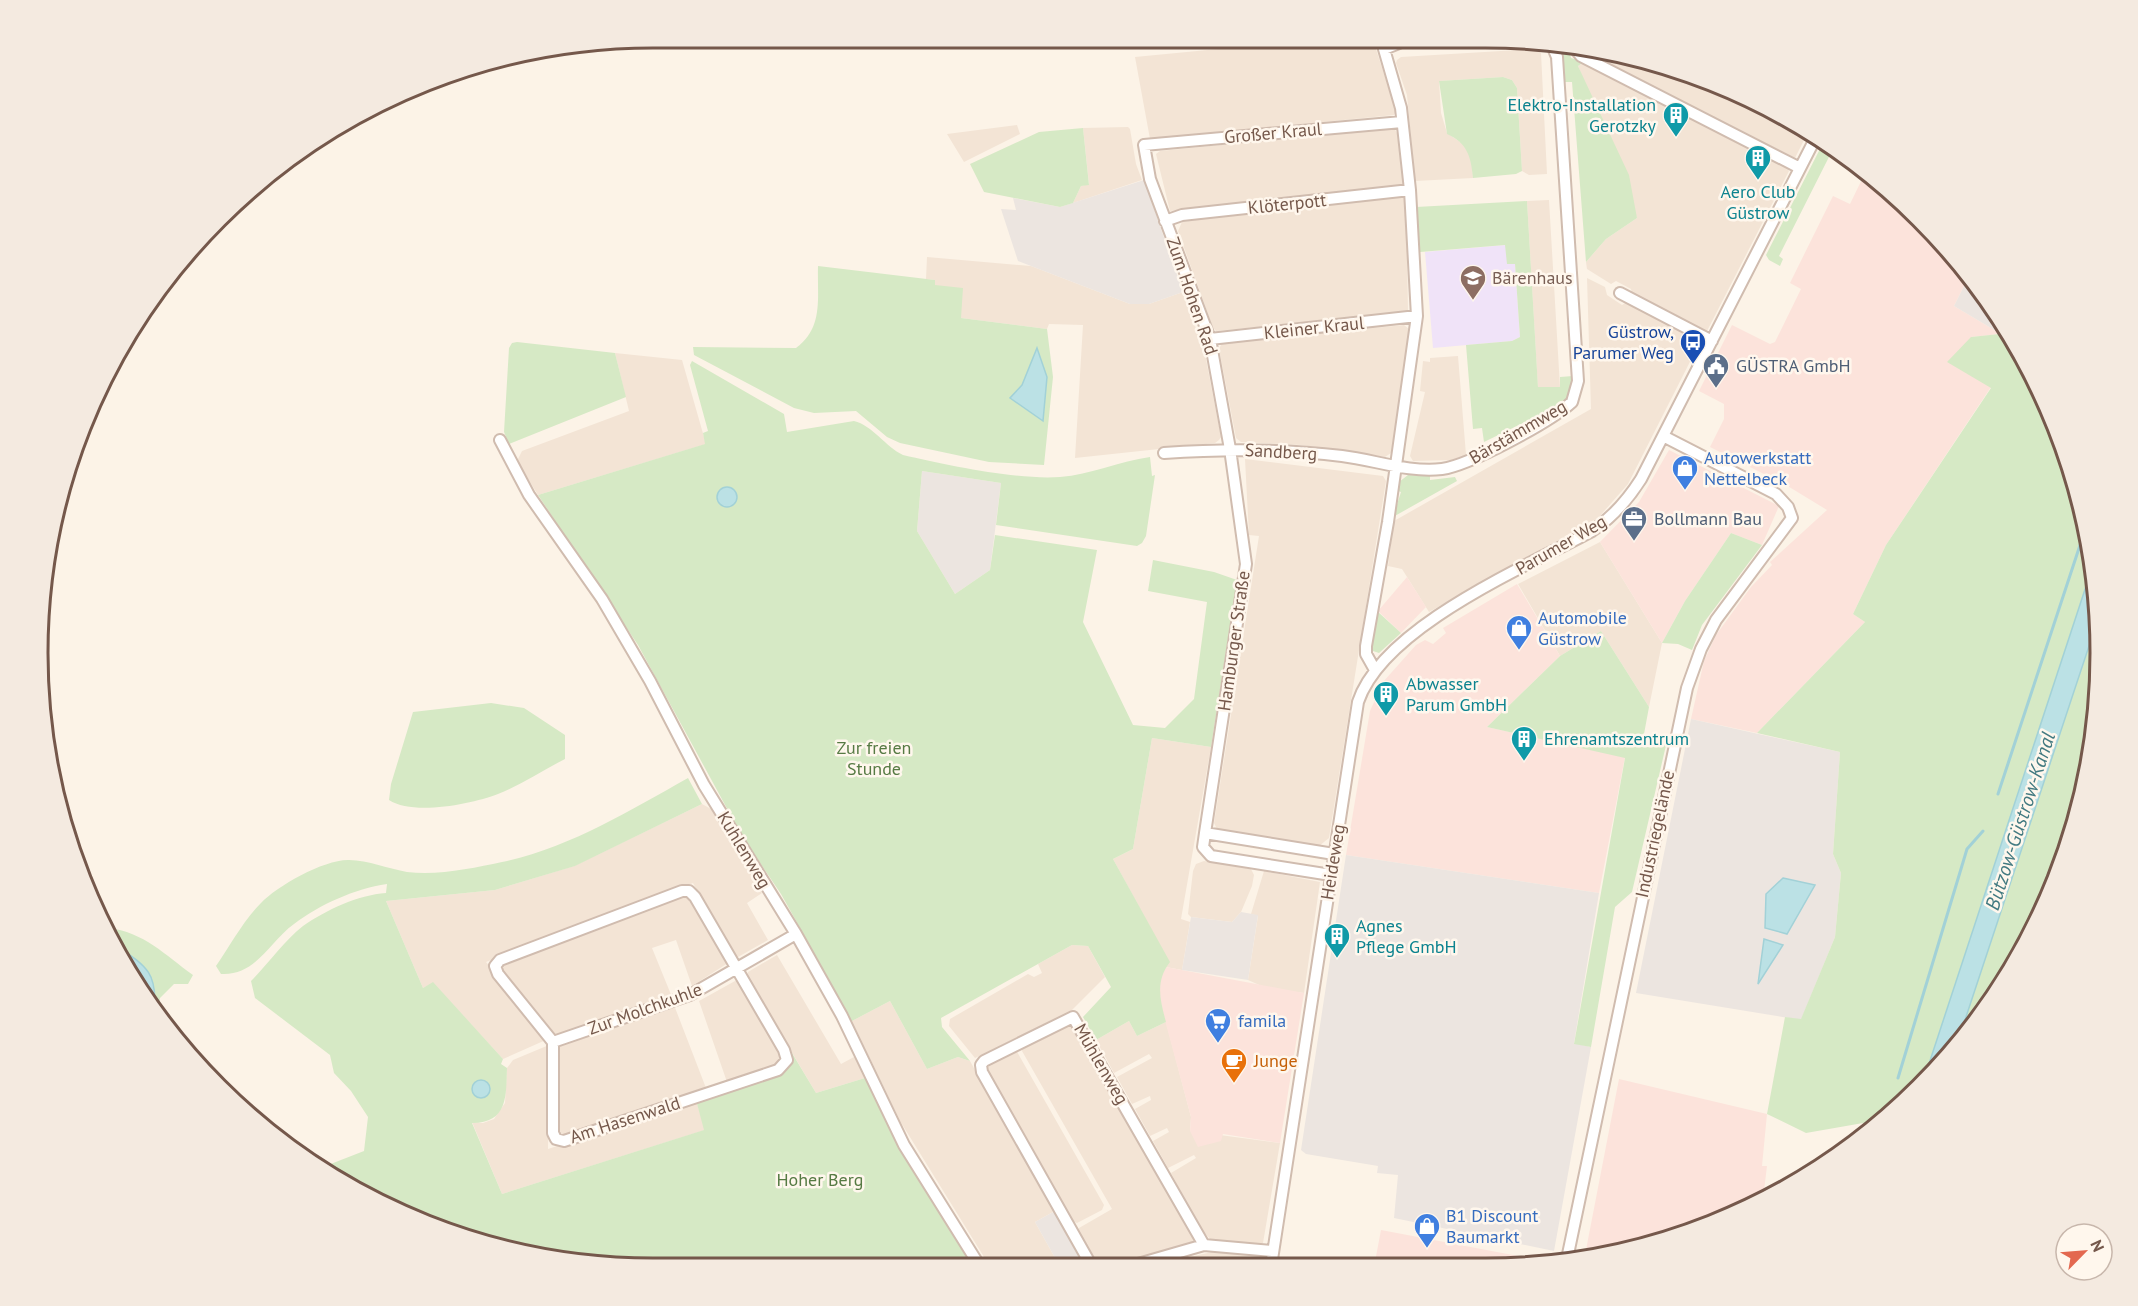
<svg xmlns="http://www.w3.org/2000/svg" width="2138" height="1306" viewBox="0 0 2138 1306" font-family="'PT Sans',sans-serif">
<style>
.residential{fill:#f3e4d5}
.commercial{fill:#fce3db}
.industrial{fill:#ece5e0}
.education{fill:#f0e3f8}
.green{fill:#d6e9c5}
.water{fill:#bbe1e5;stroke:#a2d1d7;stroke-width:1.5}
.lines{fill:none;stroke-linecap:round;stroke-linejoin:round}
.stream{stroke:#a2d1d7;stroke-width:3}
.minor-casing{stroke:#d0bcaf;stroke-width:14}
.minor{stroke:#fff;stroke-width:10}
.labels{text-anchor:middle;stroke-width:5;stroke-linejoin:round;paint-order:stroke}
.culture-label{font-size:18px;fill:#0d838f;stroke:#fff7ed;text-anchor:start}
.street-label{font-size:18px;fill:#75584b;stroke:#fff7ed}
.education-label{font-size:18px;fill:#785e54;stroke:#fff7ed;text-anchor:start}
.transit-label{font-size:18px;fill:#164399;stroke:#fff7ed;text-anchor:end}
.service-label{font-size:18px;fill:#4e5e75;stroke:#fff7ed;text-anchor:start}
.shop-label{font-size:18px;fill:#366cbe;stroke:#fff7ed;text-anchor:start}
.park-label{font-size:18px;fill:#567a43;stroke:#fff7ed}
.food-label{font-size:18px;fill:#c56008;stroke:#fff7ed;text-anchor:start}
.water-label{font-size:20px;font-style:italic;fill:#437a81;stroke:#fff7ed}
.rim{fill:none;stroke:#75584b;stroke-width:3}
</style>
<rect width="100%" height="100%" fill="#fcf3e7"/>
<path class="residential" d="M1280 43H1374L1396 111 1394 115 1150 139 1135 57Z
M1533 49 1541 53 1547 174 1529 175 1522 171 1517 88 1512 80 1503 77 1439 81 1441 113 1447 133 1466 146 1472 162 1473 178 1415 181 1407 95 1396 63 1397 60 1401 57Z
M1587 49 1720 84 1807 134 1795 158 1586 53Z
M1584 62 1785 164 1789 171 1706 333 1632 294 1631 289 1616 281 1611 284 1587 269 1586 262 1606 239 1637 218 1578 66Z
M1017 125 1020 134 964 162 947 134Z
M1128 127 1130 129 1136 164 1142 180 1073 203 1081 186 1089 184 1083 128Z
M1394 128 1397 133 1403 185 1399 188 1170 211 1156 154 1160 151Z
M1401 194 1404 197 1407 251 1408 312 1216 331 1213 328 1178 231 1182 222 1282 207Z
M1549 200 1560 387 1538 388 1527 201Z
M927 257 1031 266 1130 304H1149L1183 292 1205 354 1221 437 1219 440 1215 443 1075 458 1083 325 1049 324 1047 329 961 318 935 285V280L926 279Z
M1587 278 1605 287 1607 295 1622 305 1627 302 1701 340 1628 484 1598 518 1429 612 1402 569 1388 566 1394 521 1591 409Z
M1404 325 1410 330 1391 453 1385 457 1301 445 1241 442 1236 438 1219 349 1222 343Z
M615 353 682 360 706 444 538 495 517 461 522 451 629 411Z
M1458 356 1466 455 1451 460 1413 461 1410 456 1425 392 1420 391 1423 361 1430 362V358Z
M1245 459 1383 476 1386 481 1329 838 1319 846 1217 829 1214 823 1259 536 1249 535Z
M1600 542 1662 643 1649 707 1601 631 1560 656 1518 584Z
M1152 738 1211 747 1181 919 1190 922 1182 970 1166 967 1169 962 1113 859 1133 849Z
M702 804 711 809 762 893 747 903 768 940 738 957 734 956 693 883 486 962 548 1039 503 1059 433 983 423 988 386 901 495 890 574 866Z
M1204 861 1251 869 1254 875 1252 886 1241 912 1232 922 1191 917 1188 914 1193 871 1196 864Z
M1264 871 1320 882 1304 993 1266 988 1248 980 1258 916 1251 914Z
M683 895 691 898 728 963 692 986 676 940 652 948 672 997 557 1036 501 972 503 964Z
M1072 945 1088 946 1105 977 1071 1011 975 1058 949 1026 950 1019 1028 974 1034 977 1042 973 1038 964Z
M777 955 841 1064 854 1057 865 1078 816 1093 747 977 748 972Z
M735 981H739L783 1055 780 1065 727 1082 699 1001Z
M890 1001 927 1069 958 1057 970 1061 1053 1212 1035 1222 1059 1265H989L900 1121 852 1021Z
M674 1005 706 1088 566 1135 559 1133 557 1129 558 1048 560 1044Z
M1129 1021 1137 1036 1166 1022 1191 1117 1190 1131 1280 1143 1263 1243 1259 1245 1211 1240 1199 1227 1171 1173 1196 1158 1194 1155 1168 1168 1153 1141 1169 1132 1167 1128 1150 1136 1135 1109 1151 1100 1150 1096 1132 1104 1117 1077 1152 1058 1149 1054 1114 1073 1096 1040Z
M1068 1024 1072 1026 1194 1240V1245L1115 1265H1097L1078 1232 1079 1228 1112 1209 1022 1051 1023 1046Z
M549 1045 548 1149 696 1100 705 1130 502 1194 472 1122 483 1123 494 1119 505 1103 507 1068 513 1060Z
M1016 1050 1104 1205 1102 1210 1077 1223 1072 1221 986 1069 988 1064Z
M1212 1252 1257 1256 1260 1259 1259 1266H1149Z"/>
<path class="commercial" d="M1866 171 1948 247 1969 276 1954 306 2001 334 1971 337 1991 387 1886 545 1853 614 1865 622 1757 733 1691 719 1704 661 1716 635 1751 587 1772 565 1770 562 1827 510 1786 485 1710 447 1724 419V404L1699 391 1732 325 1770 344 1775 342 1801 289 1790 283 1833 196 1850 204Z
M1669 450 1779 506 1762 545 1731 533 1685 601 1662 643 1600 542 1639 502Z
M1407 577 1426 607 1401 633 1378 611Z
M1517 584 1560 656 1487 727 1625 757 1599 893 1346 855 1370 711 1383 682 1416 645 1425 640 1433 644 1446 633 1443 628Z
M1166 967 1304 993 1280 1143 1223 1134 1221 1141 1198 1147 1190 1131 1191 1117 1160 1002 1159 980Z
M1619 1079 1767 1114 1762 1166H1767L1763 1199 1683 1236 1585 1255Z
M1381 1230 1550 1262 1526 1267H1374Z"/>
<path class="industrial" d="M1144 180 1183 292 1149 304H1130L1018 261 1001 209 1016 210 1013 198 1060 207Z
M1969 276 2009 333 2001 334 1954 306Z
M922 471 1001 483 990 570 955 594 917 531Z
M1691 719 1840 752 1833 854 1841 873 1835 937 1801 1020 1636 993Z
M1346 855 1599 893 1574 1043 1591 1047 1554 1251 1394 1218 1398 1175 1377 1173 1378 1166 1306 1154 1301 1150Z
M1241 912 1258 915 1248 980 1182 970 1191 917 1232 922Z
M1055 1211 1080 1256 1059 1265 1035 1222Z"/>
<path class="education" d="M1506 245 1515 263 1520 337 1512 341 1433 348 1425 252Z"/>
<path class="green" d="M1558 43 1571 44 1569 50 1571 58 1584 62 1578 66 1629 175 1637 218 1606 239 1586 262 1572 82H1565L1562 50Z
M1503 77 1512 80 1517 88 1522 171 1516 174 1473 178C1471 156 1467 143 1447 134L1439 81Z
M1083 128 1089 185 1081 186 1073 203 1060 207 984 192 970 164 1039 132Z
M1823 143 1833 149 1779 256 1783 259 1780 266 1769 260 1766 255Z
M1527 201 1538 387H1560V377L1573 376C1571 406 1553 410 1530 425L1525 422 1484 442 1482 428 1473 429 1466 345 1512 341 1520 337 1515 264H1507L1505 245 1420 252 1416 207Z
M818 266 935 280V285L963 288 961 318 1047 329 1053 377 1044 465 989 462 900 443 887 437 856 411 814 413 794 408 694 355 693 347 796 348C824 327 817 298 818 266Z
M2009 333 2018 345 2068 455 2093 565 1923 1082 1886 1119 1806 1133 1767 1114 1785 1017 1801 1019 1835 937 1841 873 1833 854 1840 752 1757 733 1865 622 1853 614 1886 545 1991 388 1947 362 1971 337Z
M517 342 615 353 626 397 509 444 504 432 509 348 512 343Z
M692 361 784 414 787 432 854 421C872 425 886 447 903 455 947 465 1015 480 1060 477 1090 475 1120 461 1150 457L1152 476 1155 475 1146 536 1142 543 1137 546 996 525 1001 483 922 471 917 531 955 594 990 570 995 535 1097 550 1083 622 1133 725 1165 728 1194 699 1207 602 1148 591 1153 560 1214 572 1237 580 1211 747 1152 738 1133 849 1113 859 1170 962C1155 981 1160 1000 1166 1022L1137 1036 1129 1021 1096 1040 1083 1017 1111 987 1088 946 1072 945 941 1018 942 1027 970 1061 958 1057 927 1069 890 1001 852 1021 781 894 742 836 638 645 538 495 705 444 703 433 708 431 690 365Z
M1408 475 1430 476V480L1455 477 1457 481 1393 517 1401 492 1398 491 1399 482Z
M1731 533 1762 545 1702 625 1692 650 1678 644 1662 643 1685 601Z
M1377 611 1401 633 1379 653 1373 651 1371 645Z
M2097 622 2099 693 2080 812 2037 925 1974 1027 1955 1047Z
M1601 631 1649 707 1644 734 1667 741 1632 892 1615 907 1591 1047 1574 1044 1625 758 1487 727 1560 656Z
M491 703 524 708 565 735V759C543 770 521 785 498 794 472 804 413 816 389 800L391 784 413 712Z
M688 778 702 804 575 866 495 890 386 901 423 988 433 982 503 1059 501 1064 507 1068C506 1096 508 1123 472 1123L502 1194 704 1130 696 1100 780 1073 788 1068 792 1053 816 1093 865 1078 899 1146 974 1265 573 1263 418 1222 323 1167 364 1151 368 1117 351 1091 334 1073 330 1055 255 998 251 981C268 964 284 941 303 926 326 910 358 895 386 893L387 884C354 889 321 904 294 924 269 942 256 976 221 974L216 966C230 946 243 921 261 903 277 886 325 859 349 860 368 860 389 869 407 872 438 876 473 868 502 862 569 848 629 811 688 778Z
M108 928C144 932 165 955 193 975L188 984H174L160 998 158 1015 141 995Z"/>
<path class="water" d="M1037 348 1047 377 1043 421 1010 398 1022 385Z
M717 497a10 10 0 1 1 20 0a10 10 0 1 1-20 0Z
M2093 565 2097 622 1956 1047 1923 1082Z
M1783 878 1815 885 1787 934 1765 928 1766 894Z
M1764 939 1783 945 1758 984Z
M117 946C146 966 158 973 154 1010L141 995Z
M472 1089a9 9 0 1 1 18 0a9 9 0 1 1-18 0Z"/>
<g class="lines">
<path class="stream" d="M1998 794 2085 530
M1898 1078 1967 849 1983 831"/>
<g class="minor-casing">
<path id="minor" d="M1576 50 1581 56 1800 168
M1165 221 1182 215 1410 190
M1620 293 1712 341
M1210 339 1417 316
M500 440 529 495 602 599 650 681 704 785 796 934 842 1016 904 1145 979 1265
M1164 453C1224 449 1283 449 1342 456 1375 460 1409 473 1442 469 1470 465 1550 422 1572 402L1578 381 1557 57 1551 43
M1375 670 1366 654V646L1388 522 1417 316 1410 190 1401 108 1384 49 1399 43
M1205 833 1246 564 1230 449 1210 339 1150 179 1144 145 1402 122
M1331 875 1211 856 1203 847 1205 833 1334 854
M682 891H689L695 897 784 1050 787 1060 778 1070 564 1141 556 1139 553 1133V1042L498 974 495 966 500 960Z
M553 1042 690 995 796 934
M1567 1259 1687 688 1701 649 1716 620 1792 518 1788 507 1776 494 1663 436
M1091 1265 982 1072 981 1065 984 1061 1073 1017 1204 1245
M1131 1266 1204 1245 1273 1251
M1271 1266 1358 702C1383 627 1525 567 1592 531 1613 517 1627 501 1641 479L1815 139"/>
</g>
<use href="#minor" class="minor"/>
</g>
<defs>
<g id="building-pin" transform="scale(1.35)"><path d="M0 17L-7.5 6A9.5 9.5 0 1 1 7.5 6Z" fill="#0f9aa8" stroke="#fff7ed"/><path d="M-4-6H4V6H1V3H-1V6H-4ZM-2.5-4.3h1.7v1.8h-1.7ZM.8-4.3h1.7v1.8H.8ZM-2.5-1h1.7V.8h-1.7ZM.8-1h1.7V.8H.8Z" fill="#fff"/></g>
<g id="school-pin" transform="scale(1.35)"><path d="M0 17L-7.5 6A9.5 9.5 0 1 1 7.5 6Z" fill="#8d6e63" stroke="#fff7ed"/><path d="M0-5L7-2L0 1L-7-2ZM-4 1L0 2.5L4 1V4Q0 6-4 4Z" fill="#fff"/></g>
<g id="bus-pin" transform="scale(1.35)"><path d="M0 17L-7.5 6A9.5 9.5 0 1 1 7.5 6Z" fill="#1a4fb4" stroke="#fff7ed"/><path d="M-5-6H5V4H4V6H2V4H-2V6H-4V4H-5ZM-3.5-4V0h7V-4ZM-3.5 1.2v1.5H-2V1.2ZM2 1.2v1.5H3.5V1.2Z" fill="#fff"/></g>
<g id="civic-pin" transform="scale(1.35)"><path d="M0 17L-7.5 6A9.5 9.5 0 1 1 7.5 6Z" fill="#5c6f8a" stroke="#fff7ed"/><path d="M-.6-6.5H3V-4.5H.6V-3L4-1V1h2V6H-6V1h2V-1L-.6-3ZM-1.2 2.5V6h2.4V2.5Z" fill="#fff"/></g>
<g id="shop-pin" transform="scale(1.35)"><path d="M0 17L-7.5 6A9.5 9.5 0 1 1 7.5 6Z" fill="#3f7fe0" stroke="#fff7ed"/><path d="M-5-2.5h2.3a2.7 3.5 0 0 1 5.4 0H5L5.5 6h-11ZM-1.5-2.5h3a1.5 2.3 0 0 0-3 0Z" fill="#fff"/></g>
<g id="office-pin" transform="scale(1.35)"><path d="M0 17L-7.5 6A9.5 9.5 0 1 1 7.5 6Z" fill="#5c6f8a" stroke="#fff7ed"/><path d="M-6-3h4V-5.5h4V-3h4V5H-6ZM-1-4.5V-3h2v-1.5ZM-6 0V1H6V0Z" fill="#fff"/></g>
<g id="supermarket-pin" transform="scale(1.35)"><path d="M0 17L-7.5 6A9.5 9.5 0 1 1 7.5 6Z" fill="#3f7fe0" stroke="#fff7ed"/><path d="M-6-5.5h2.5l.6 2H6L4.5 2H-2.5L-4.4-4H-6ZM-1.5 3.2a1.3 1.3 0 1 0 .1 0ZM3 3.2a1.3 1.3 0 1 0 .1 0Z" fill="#fff"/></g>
<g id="cafe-pin" transform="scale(1.35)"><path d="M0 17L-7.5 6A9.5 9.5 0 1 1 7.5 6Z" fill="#e8710a" stroke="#fff7ed"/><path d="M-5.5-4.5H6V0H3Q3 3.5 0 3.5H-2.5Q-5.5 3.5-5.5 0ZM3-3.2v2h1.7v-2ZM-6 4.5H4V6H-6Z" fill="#fff"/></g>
</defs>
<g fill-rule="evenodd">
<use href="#building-pin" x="1676" y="115"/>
<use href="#building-pin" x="1758" y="158"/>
<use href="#school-pin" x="1473" y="278"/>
<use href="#bus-pin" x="1693" y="342"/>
<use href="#civic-pin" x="1716" y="366"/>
<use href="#shop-pin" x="1685" y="468"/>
<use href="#office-pin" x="1634" y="519"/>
<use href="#shop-pin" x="1519" y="628"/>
<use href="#building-pin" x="1386" y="694"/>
<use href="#building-pin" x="1524" y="739"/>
<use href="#building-pin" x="1337" y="936"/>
<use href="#supermarket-pin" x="1218" y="1021"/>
<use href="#cafe-pin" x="1234" y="1061"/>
<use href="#shop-pin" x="1427" y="1226"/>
</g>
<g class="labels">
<g class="culture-label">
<text x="1656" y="111" text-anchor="end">Elektro-Installation<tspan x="1656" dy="21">Gerotzky</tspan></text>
<text x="1758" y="198" text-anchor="middle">Aero Club<tspan x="1758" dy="21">Güstrow</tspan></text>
<text x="1406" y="690">Abwasser<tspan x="1406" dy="21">Parum GmbH</tspan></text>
<text x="1544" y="745">Ehrenamtszentrum</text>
<text x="1356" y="932">Agnes<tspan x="1356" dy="21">Pflege GmbH</tspan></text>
</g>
<g class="street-label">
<text transform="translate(1273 133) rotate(-5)" y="6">Großer Kraul</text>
<text transform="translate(1287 204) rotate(-6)" y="6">Klöterpott</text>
<text transform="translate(1192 296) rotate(71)" y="6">Zum Hohen Rad</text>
<text transform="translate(1314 328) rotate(-6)" y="6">Kleiner Kraul</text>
<text transform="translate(1518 432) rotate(-30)" y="6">Bärstämmweg</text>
<text transform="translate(1281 452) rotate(3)" y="6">Sandberg</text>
<text transform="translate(1561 545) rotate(-30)" y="6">Parumer Weg</text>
<text transform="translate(1234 641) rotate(-82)" y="6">Hamburger Straße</text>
<text transform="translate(1655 834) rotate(-78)" y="6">Industriegelände</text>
<text transform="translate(744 850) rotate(59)" y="6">Kuhlenweg</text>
<text transform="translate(1333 862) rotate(-81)" y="6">Heideweg</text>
<text transform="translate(645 1009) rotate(-20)" y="6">Zur Molchkuhle</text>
<text transform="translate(1101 1064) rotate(60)" y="6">Mühlenweg</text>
<text transform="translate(625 1120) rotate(-18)" y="6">Am Hasenwald</text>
</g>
<g class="education-label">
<text x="1492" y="284">Bärenhaus</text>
</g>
<g class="transit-label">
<text x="1674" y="338">Güstrow,<tspan x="1674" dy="21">Parumer Weg</tspan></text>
</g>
<g class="service-label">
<text x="1736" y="372">GÜSTRA GmbH</text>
<text x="1654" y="525">Bollmann Bau</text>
</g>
<g class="shop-label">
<text x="1704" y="464">Autowerkstatt<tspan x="1704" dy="21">Nettelbeck</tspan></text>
<text x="1538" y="624">Automobile<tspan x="1538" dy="21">Güstrow</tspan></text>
<text x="1238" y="1027">famila</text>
<text x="1446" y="1222">B1 Discount<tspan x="1446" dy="21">Baumarkt</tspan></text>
</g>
<g class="park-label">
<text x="874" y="754">Zur freien<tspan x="874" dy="21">Stunde</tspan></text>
<text x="820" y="1186">Hoher Berg</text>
</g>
<g class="food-label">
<text x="1254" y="1067">Junge</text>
</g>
<g class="water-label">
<text transform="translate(2020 821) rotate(-72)" y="7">Bützow-Güstrow-Kanal</text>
</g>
</g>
<path d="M0 0H2138V1306H0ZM653 48H1485A605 605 0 0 1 2090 653V653A605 605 0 0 1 1485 1258H653A605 605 0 0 1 48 653V653A605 605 0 0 1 653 48Z" fill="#f4eae0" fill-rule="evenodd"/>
<path class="rim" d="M653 48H1485A605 605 0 0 1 2090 653V653A605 605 0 0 1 1485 1258H653A605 605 0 0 1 48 653V653A605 605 0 0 1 653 48Z"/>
<g transform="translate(2084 1252) rotate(65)"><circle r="28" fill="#fff7ed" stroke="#c8b7ac" stroke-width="1.5"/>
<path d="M0-4.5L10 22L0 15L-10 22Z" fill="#e3684f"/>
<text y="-9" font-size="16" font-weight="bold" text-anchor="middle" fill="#75584b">N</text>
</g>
</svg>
